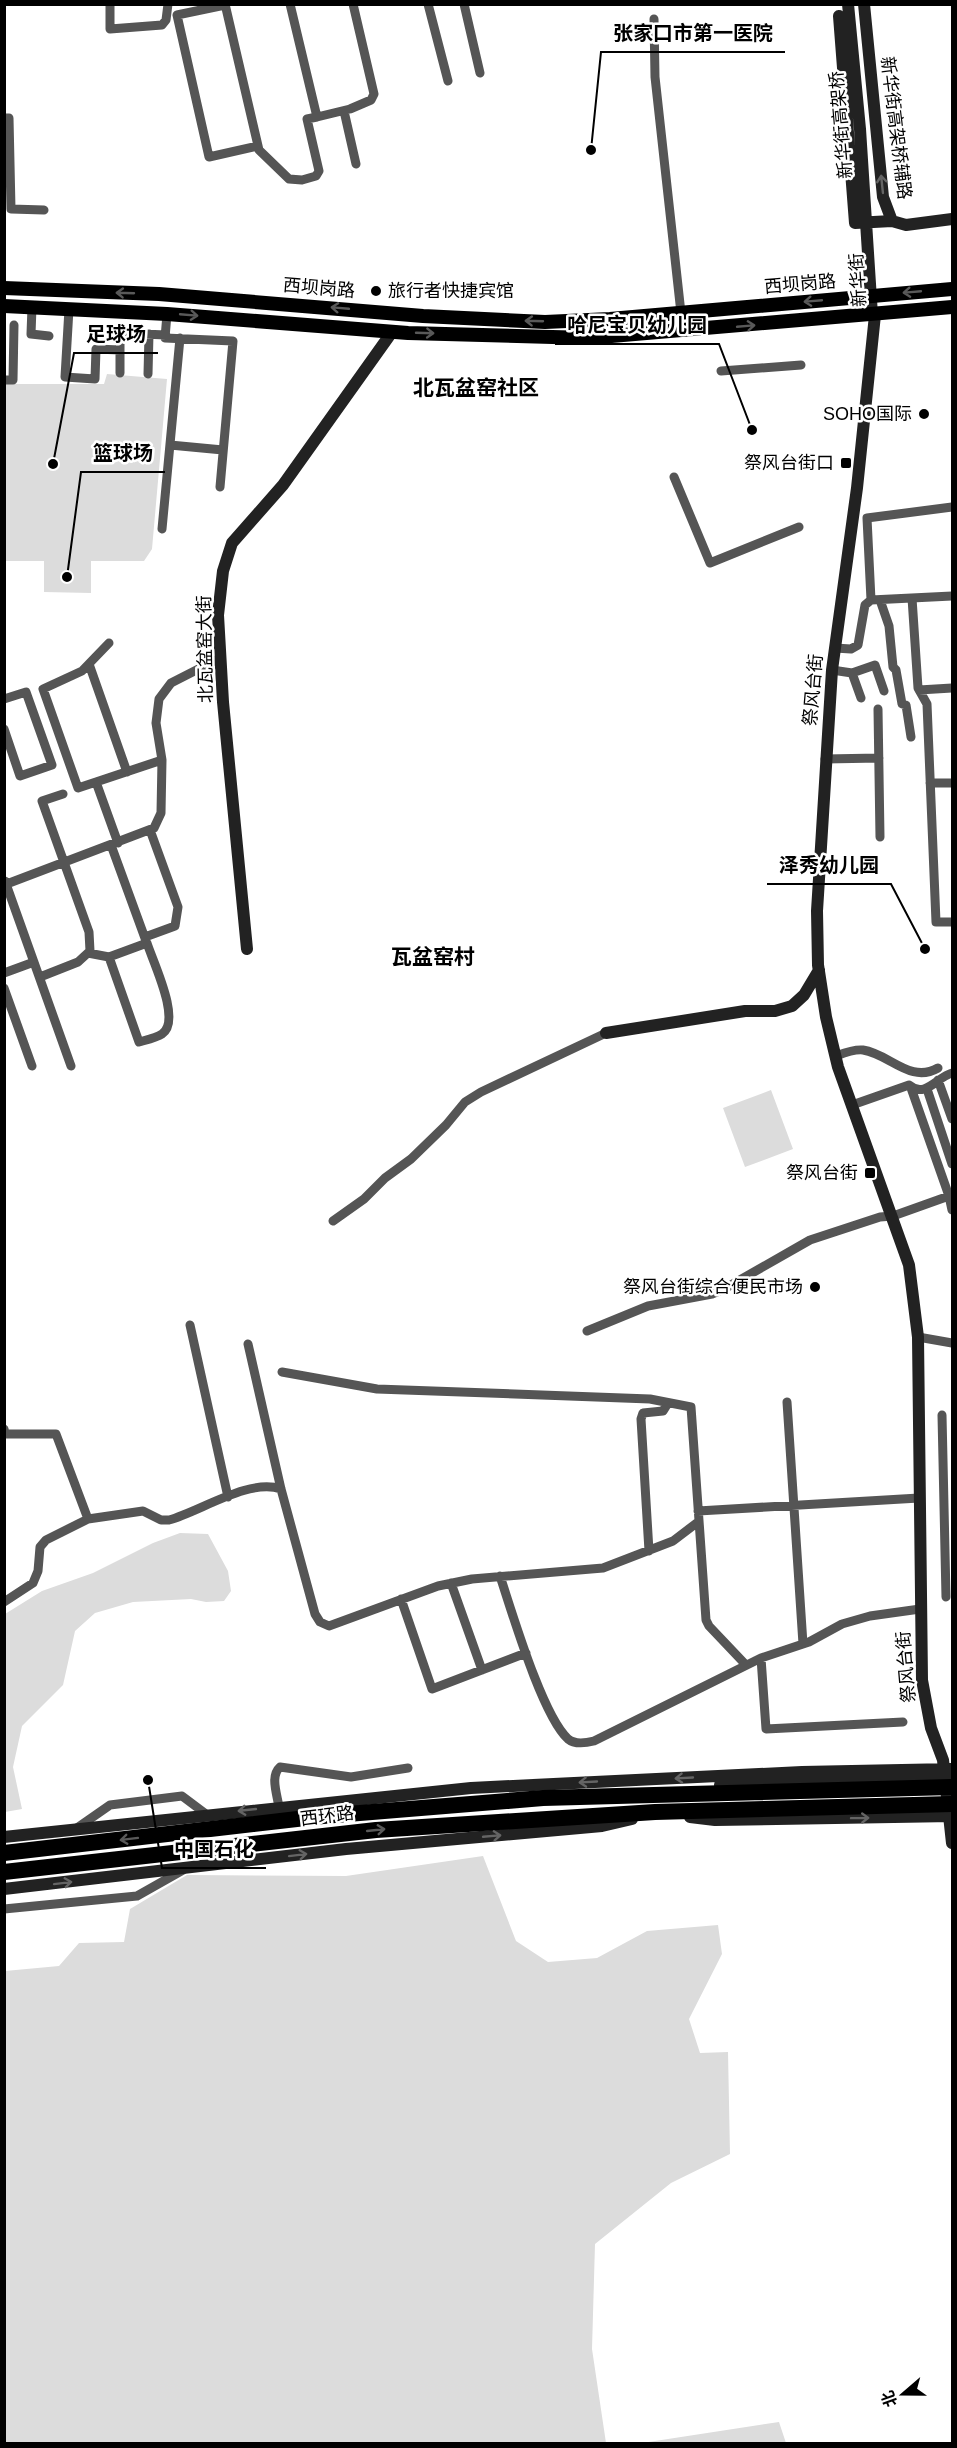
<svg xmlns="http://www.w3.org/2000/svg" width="957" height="2448" viewBox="0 0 957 2448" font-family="Arial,'Noto Sans SC',sans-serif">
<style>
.green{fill:#dcdcdc}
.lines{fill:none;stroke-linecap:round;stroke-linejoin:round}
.street{stroke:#555;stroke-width:9}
.secondary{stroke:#222;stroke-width:12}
.primary{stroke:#000;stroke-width:14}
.highway{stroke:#000;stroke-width:16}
.oneway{stroke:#646464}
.oneway2{stroke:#595959}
.poi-dot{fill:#000;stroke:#fff;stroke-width:2}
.labels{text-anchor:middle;stroke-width:5;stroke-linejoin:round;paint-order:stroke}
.street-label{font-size:18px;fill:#000;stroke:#fff}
.poi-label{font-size:18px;fill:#000;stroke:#fff;text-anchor:end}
.quarter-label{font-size:21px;font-weight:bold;fill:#000;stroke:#fff}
.leader{fill:none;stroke:#000;stroke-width:2}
.callout-dot{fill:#000;stroke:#fff;stroke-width:2}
.callout-label{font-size:20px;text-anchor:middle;font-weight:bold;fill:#000;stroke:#fff;stroke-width:5;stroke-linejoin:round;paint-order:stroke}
</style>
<rect width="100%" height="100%" fill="#fff"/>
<path class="green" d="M107 374 167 379 152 549 144 561H91V593L44 592V561H5V384H104Z
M771 1090 793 1149 745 1167 723 1108Z
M180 1533 208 1534 228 1571 231 1591 224 1601 206 1602 191 1599 133 1602 95 1613 75 1631 63 1685 22 1726 13 1767 22 1809 5 1812V1614L42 1591 93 1573 153 1543Z
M483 1856 516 1941 548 1962 597 1958 647 1931 718 1925 722 1954 689 2019 700 2053 728 2052 730 2154 671 2183 595 2244 592 2349 606 2443H5V1971L59 1966 79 1943 124 1942 130 1909 187 1875 346 1876Z
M779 2422 786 2443H642Z"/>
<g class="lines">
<path class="street" d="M110 4V29L162 25 166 20 168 4
M225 4 259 150 289 179 302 180 316 176 319 171 307 119 317 117 290 4
M428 4 448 81
M464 4 480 73
M225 5 177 15 209 157 258 146
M654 19 655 77 681 313
M344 111 356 164
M317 117 350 109 371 100 374 94 353 4
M4 118H9L11 209 44 210
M32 307 31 334 49 336
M69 309 65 377 95 379 96 349 120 350
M167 314 165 338 233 341 220 487
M721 371 801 365
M120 373V333L166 335
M148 374 149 334
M4 380H13L14 325
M170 445 223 450
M674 477 710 563 799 527
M162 529 180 338
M912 598 918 688 927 704 936 922H952
M871 600 867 518 952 507
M880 600 889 626 893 667 896 670 902 704 906 705 911 737
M109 643 82 671 43 689 78 788 162 760
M835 648 851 649 858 645 865 605 871 600 952 596
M89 664 127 772
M832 670 852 673 875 665 884 691
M852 673 861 698
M919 690 952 688
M4 699 26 692 52 765 20 776 4 729
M878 709 880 837
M825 759 879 758
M96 782 118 843
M930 783H952
M111 845 146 941
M5 881 71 1066
M4 885 154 828 161 813 162 760 156 723 159 699 171 683 220 658
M145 937 175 926 178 907 150 830
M88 953 109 957 147 943C153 962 182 1021 162 1034 156 1038 146 1040 139 1042L109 957
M4 973 34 962
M40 977 78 962 90 951 89 932 42 801 63 794
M4 988 32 1066
M836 1056C844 1053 854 1049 863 1050 890 1054 910 1084 938 1068
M938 1080 952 1119
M911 1088 949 1196
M927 1089 952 1164
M852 1105 909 1085C925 1099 937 1077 952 1073
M333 1221 364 1199 385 1178 411 1159 446 1125 465 1102 481 1092 606 1033
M190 1325 228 1497
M587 1331 648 1306 712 1294 724 1289 810 1240 880 1217 893 1216 949 1196 952 1210
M918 1337 952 1343
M248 1344 281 1489 315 1614 320 1622 329 1626 438 1586 472 1579 603 1568 673 1541 698 1522
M282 1372 377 1389 650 1399 691 1407 706 1620 709 1626 746 1665
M787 1402 803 1644
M942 1415 946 1597
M4 1429 5 1434H56L88 1519 143 1511 161 1520H169C201 1511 249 1478 281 1489
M698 1511 919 1498
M649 1551 641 1419 643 1413 663 1411 668 1403
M500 1576C512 1612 542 1715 568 1739 575 1745 586 1743 594 1741L761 1658 809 1642 842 1624 870 1616 920 1609
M451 1583 482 1670
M401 1599 432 1689 526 1653
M4 1602 33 1583 38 1571 40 1547 46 1540 88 1519
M761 1658 766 1729 903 1722
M279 1807C277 1794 270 1776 280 1767L351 1777 408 1768
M77 1828 110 1805 182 1796 206 1814
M4 1909 137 1896 183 1870"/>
<path class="secondary" d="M848 4 860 129 872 315
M864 4 883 197 892 221 906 225 952 219
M839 16 855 223 892 221
M875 315 857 488 832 670 817 911 818 965 826 1017 838 1067 909 1265 918 1337 922 1680 931 1728 943 1760 952 1843
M247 949 223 702 218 615 223 571 232 543 283 485 392 332
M606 1033 745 1011H775L792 1006 804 995 819 970
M720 1785 951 1779
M690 1817 715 1820 952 1816
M4 1837 471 1788 802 1772 952 1769
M4 1889 346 1849 602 1826 632 1819"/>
<path class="primary" d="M4 288 159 294 423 316 545 322 610 319 952 289
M4 306 167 314 408 333 588 338 952 307"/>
<path class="highway" d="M4 1853 323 1816 543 1798 952 1787
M4 1872 376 1830 655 1812 952 1804"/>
</g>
<defs><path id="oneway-shaft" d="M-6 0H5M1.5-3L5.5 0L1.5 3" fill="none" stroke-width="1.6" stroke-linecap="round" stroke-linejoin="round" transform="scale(1.5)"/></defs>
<g class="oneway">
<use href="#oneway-shaft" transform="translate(882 184) rotate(-96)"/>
<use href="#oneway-shaft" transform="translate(684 1778) rotate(177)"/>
<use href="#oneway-shaft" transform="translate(588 1782) rotate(177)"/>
<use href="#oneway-shaft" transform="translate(247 1810) rotate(174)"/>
<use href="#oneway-shaft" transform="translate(860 1818) rotate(-1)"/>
<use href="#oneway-shaft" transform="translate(492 1836) rotate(-5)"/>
<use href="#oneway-shaft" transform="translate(298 1855) rotate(-7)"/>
<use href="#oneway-shaft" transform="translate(63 1883) rotate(-7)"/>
</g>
<g class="oneway2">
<use href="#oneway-shaft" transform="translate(912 292) rotate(175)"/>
<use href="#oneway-shaft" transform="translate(125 293) rotate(-178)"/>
<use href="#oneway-shaft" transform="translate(813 301) rotate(175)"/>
<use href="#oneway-shaft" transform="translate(340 308) rotate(-175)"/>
<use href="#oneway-shaft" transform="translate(189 315) rotate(5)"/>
<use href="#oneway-shaft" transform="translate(534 321) rotate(-178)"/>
<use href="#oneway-shaft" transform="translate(746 326) rotate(-5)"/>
<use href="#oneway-shaft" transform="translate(425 333) rotate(2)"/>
<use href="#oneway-shaft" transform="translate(376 1830) rotate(-6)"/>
<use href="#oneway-shaft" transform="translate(129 1839) rotate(173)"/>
</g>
<g class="poi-dot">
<circle cx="376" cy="291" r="6"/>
<circle cx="924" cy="414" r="6"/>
<rect x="840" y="457" width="12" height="12" rx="3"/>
<rect x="864" y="1167" width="12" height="12" rx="3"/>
<circle cx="815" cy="1287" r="6"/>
</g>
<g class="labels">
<g class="street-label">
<text transform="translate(841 125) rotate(-95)" y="6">新华街高架桥</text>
<text transform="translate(896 128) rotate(83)" y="6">新华街高架桥辅路</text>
<text transform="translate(858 280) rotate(-94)" y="6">新华街</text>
<text transform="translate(800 284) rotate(-5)" y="6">西坝岗路</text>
<text transform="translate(319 288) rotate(5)" y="6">西坝岗路</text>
<text transform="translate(205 649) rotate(-91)" y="6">北瓦盆窑大街</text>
<text transform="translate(813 690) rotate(-85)" y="6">祭风台街</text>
<text transform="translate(906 1667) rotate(-95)" y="6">祭风台街</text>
<text transform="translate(327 1816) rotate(-7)" y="6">西环路</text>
</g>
<g class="poi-label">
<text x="388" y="297" text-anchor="start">旅行者快捷宾馆</text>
<text x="912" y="420">SOHO国际</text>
<text x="834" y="469">祭风台街口</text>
<text x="858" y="1179">祭风台街</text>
<text x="803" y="1293">祭风台街综合便民市场</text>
</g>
<g class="quarter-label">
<text x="476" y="395">北瓦盆窑社区</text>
<text x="433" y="964">瓦盆窑村</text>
</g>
</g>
<path class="leader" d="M591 150L601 52H785M752 430L719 344H555M53 464L74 353H158M67 577L81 472H165M925 949L891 884H767M148 1780L162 1868H266"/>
<g class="callout-dot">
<circle cx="591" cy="150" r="6"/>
<circle cx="752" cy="430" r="6"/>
<circle cx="53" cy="464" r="6"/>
<circle cx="67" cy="577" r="6"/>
<circle cx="925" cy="949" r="6"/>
<circle cx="148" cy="1780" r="6"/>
</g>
<g class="callout-label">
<text x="693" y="40">张家口市第一医院</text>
<text x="637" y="332">哈尼宝贝幼儿园</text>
<text x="116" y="341">足球场</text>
<text x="123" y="460">篮球场</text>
<text x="829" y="872">泽秀幼儿园</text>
<text x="214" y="1856">中国石化</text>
</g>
<rect width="957" height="2448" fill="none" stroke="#000000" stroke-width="12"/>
<g transform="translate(903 2394) rotate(250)" stroke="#ffffff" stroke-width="4.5" paint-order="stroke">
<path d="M0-4.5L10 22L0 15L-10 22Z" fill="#000000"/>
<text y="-9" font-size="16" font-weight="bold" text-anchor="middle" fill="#000000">北</text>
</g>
</svg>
